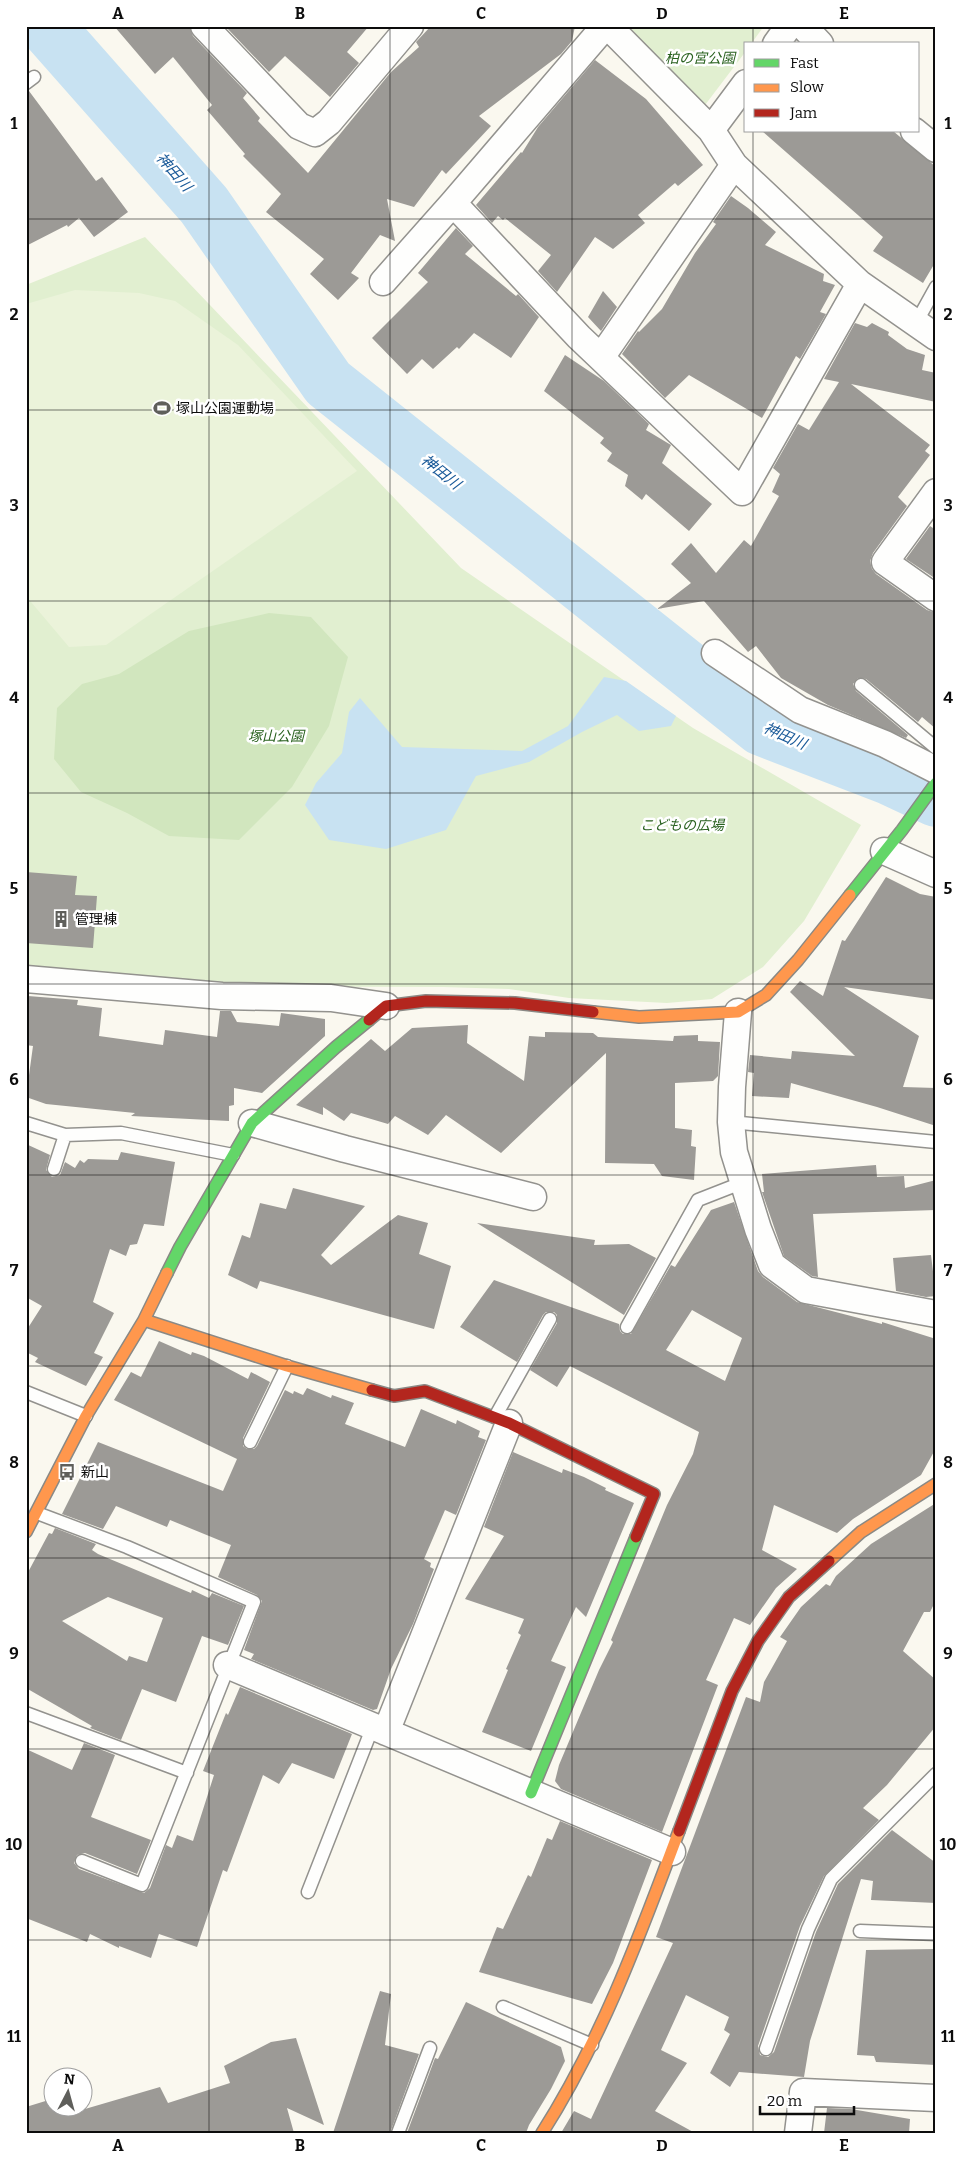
<svg xmlns="http://www.w3.org/2000/svg" width="962" height="2159" viewBox="0 0 962 2159" font-family="Bitter,'Noto Sans JP',serif">
<style>
.green{fill:#e1efd0}
.forest{fill:#d1e6be}
.pitch{fill:#ebf3da}
.water{fill:#c8e2f2}
.lines{fill:none;stroke-linecap:round;stroke-linejoin:round}
.river{stroke:#c8e2f2;stroke-width:56}
.building{fill:#9c9a96;fill-rule:evenodd}
.lane-casing{stroke:#93928e;stroke-width:15}
.street-casing{stroke:#93928e;stroke-width:29}
.fast-casing{stroke:#8a8985;stroke-width:14}
.slow-casing{stroke:#8a8985;stroke-width:14}
.jam-casing{stroke:#8a8985;stroke-width:14}
.lane{stroke:#fefefd;stroke-width:12}
.street{stroke:#fefefd;stroke-width:26}
.fast{stroke:#63d668;stroke-width:11}
.slow{stroke:#ff974d;stroke-width:11}
.jam{stroke:#b3261e;stroke-width:11}
.grid{fill:none;stroke:#0c0c0c;stroke-width:1;stroke-opacity:0.55}
.labels{text-anchor:middle;stroke-width:5;stroke-linejoin:round;paint-order:stroke}
.park-label{font-size:14px;font-style:italic;fill:#29611f;stroke:#fff}
.poi-label{font-size:14px;fill:#0c0c0c;stroke:#fff;text-anchor:start}
.water-label{font-size:15px;font-style:italic;fill:#1a5a99;stroke:#fff}
.neatline{fill:none;stroke:#0c0c0c;stroke-width:2}
.grid-label{font-size:16px;text-anchor:middle;font-weight:bold;fill:#0c0c0c}
</style>
<rect width="100%" height="100%" fill="#faf8ef"/>
<path class="green" d="M629 26H764L751 44H746V51L702 109Z
M145 237 461 568 693 728 861 825 804 921 763 967 712 999 667 1003 569 998 509 989 443 987 71 986 26 983V285Z"/>
<path class="forest" d="M269 613 311 617 348 657 329 726 292 787 239 840 169 836 127 813 81 792 54 759 57 708 82 684 119 674 189 631Z"/>
<path class="pitch" d="M75 290 139 293 175 301 238 345 357 471 106 645 69 647 26 596V304Z"/>
<path class="water" d="M604 677 626 681 676 716 671 726 639 731 617 715 582 732 529 762 476 776 446 830 386 849 329 840 305 805 316 783 342 753 349 712 360 698 402 747 522 751 568 726Z"/>
<g class="lines">
<path class="river" d="M46 26 204 205 328 383 762 728 889 777 936 799"/>
</g>
<path class="building" d="M114 26H189L193 36 247 93 243 98 260 118 258 121 308 173 391 72 419 47 416 42 431 26H575L572 41 561 54 479 116 491 126 446 174 442 170 414 207 387 199 395 241 380 235 351 273 359 278 338 300 310 274 324 259 266 212 281 194 243 156 245 154 207 110 212 105 173 57 155 74Z
M225 26H369L347 52 359 63 330 97 285 56 269 72Z
M595 60 646 99 703 165 678 186 675 183 638 215 645 223 613 249 595 237 557 292 538 271 551 255 505 218 503 220 498 216 492 223 476 205 521 152 522 153 538 127Z
M26 91H29L96 181 102 177 128 212 94 237 79 218 68 227 67 225 26 246Z
M762 131H893L936 167V261L923 283 873 251 883 237Z
M731 196 748 208 776 232 765 245 824 274 823 281 835 285 820 312 826 314 800 359 796 356 762 418 689 375 665 398 622 354 638 331 639 332 662 309 695 253 716 224 713 222Z
M456 228 473 246 465 254 516 296 518 294 539 317 511 358 474 333 459 349 457 347 433 369 422 359 407 374 372 338 428 282 418 273Z
M603 291 617 307 601 331 588 317Z
M855 323 867 327 872 323 889 332 888 335 907 349 925 355 922 370 936 373V402L851 384 930 445 925 451 930 455 898 497 907 506 873 553 870 561 872 569 876 574 927 610 936 613V729L922 717 918 722 866 679 858 678 853 684 856 691 908 735 906 738 828 705 781 678 756 646 748 652 704 601 657 609 691 583 671 564 691 543 716 573 744 540 751 546 779 496 772 492 780 474 773 468 798 424 809 430 839 382 824 379Z
M565 355 604 381 649 424 646 430 671 445 662 463 712 504 689 531 646 494 642 500 625 486 628 475 607 461 612 453 600 443 604 438 544 391Z
M930 526 936 530V579L906 559Z
M26 872 77 876 75 895 97 896 93 948 26 943Z
M886 877 920 894 936 897V1000L844 987 919 1036 903 1087 936 1088V1126L877 1107 791 1083 789 1098 752 1096 754 1073 748 1072 750 1055 791 1059 792 1051 855 1056 790 992 800 981 823 996 842 940 845 941Z
M28 996 78 1000 77 1005 102 1008 99 1036 163 1045 165 1030 217 1037 220 1011H231L237 1022 279 1026 281 1013 325 1019V1036L262 1093 234 1088V1105L229 1106V1121L131 1116 135 1113 46 1104 26 1097 33 1046 26 1045Z
M468 1025 467 1043 524 1081 529 1036 545 1037V1032L593 1033 598 1037 673 1041 674 1036 698 1035V1041L720 1042 718 1076 713 1081 675 1083V1128L692 1130 691 1146 696 1147 694 1180 662 1176 654 1164 605 1163 606 1053 501 1153 446 1115 428 1135 395 1116 388 1124 351 1113 344 1121 323 1107V1115L296 1105 371 1039 385 1051 412 1028Z
M26 1144 50 1155 46 1170 52 1177 60 1175 65 1162 75 1168 80 1160 84 1163 88 1159 118 1160 121 1152 175 1162 164 1226 144 1224 137 1244 130 1245 126 1256 110 1249 93 1302 114 1313 94 1353 103 1357 86 1386 35 1362 38 1358 26 1352V1331L42 1306 26 1297Z
M876 1165 877 1177 904 1176 905 1188 936 1180V1210L813 1214 818 1277 812 1276 784 1256 762 1192H764L762 1174Z
M293 1188 365 1206 321 1255 331 1265 398 1215 428 1223 419 1254 451 1266 434 1329 260 1281 257 1289 228 1275 242 1235 250 1238 260 1203 286 1209Z
M734 1202 758 1271 763 1277 797 1302 882 1324V1322L936 1339V1448L921 1475 853 1519 837 1533 774 1505 762 1550 797 1569 776 1588 750 1625 734 1618 706 1680 718 1685 662 1832 561 1789 555 1781 559 1765 599 1670 613 1642 611 1640 667 1505 693 1454 699 1432 570 1366 557 1387 530 1370 557 1323V1315L554 1312H546L543 1315 517 1362 460 1327 494 1280 619 1324 620 1331 623 1334H631L671 1265 675 1267 711 1210ZM692 1310 742 1338 725 1381 666 1350Z
M477 1223 595 1240 594 1245 629 1244 656 1258 624 1315Z
M931 1255 936 1296 926 1297 896 1291 893 1258Z
M159 1341 191 1355 192 1352 204 1356 248 1379 251 1372 270 1382 243 1438V1446L247 1449H254L257 1446 285 1390 293 1394 294 1391 303 1395 307 1388 331 1398 332 1395 354 1403 345 1424 405 1447 421 1409 456 1424 457 1420 459 1421 480 1431 478 1437 486 1440 456 1515 445 1510 424 1559 431 1563 430 1567 434 1569 413 1624 391 1669 377 1709 373 1710 251 1659 254 1654 244 1650 262 1601 257 1595 218 1577 231 1545 170 1520 167 1527 116 1506 103 1529 62 1514 98 1442 223 1491 237 1459 114 1400 131 1372 141 1377Z
M513 1452 562 1473 563 1469 584 1477 606 1488 605 1490 634 1503 586 1617 576 1607 551 1661 566 1667 531 1751 482 1732 508 1670 506 1669 521 1635 518 1633 524 1619 465 1599 504 1536 484 1527Z
M936 1503V1600L930 1612H924L903 1651 936 1680V1726L887 1785 863 1808 879 1820 824 1876 800 1926 758 2046 760 2055 768 2057 774 2052 816 1932 838 1884 892 1830 936 1863V1903L871 1900 873 1881 861 1879 810 2041 804 2077 739 2072 730 2087 710 2073 730 2034 724 2030 729 2017 686 1995 661 2050 687 2063 655 2111 695 2133H561L574 2111 591 2119 673 1943 656 1937 746 1697 760 1702 764 1682 787 1641 780 1637 801 1607 826 1584 830 1586 836 1576 871 1544Z
M55 1528 96 1544 92 1550 98 1554 191 1593 192 1590 209 1598 212 1593 244 1606 228 1645 202 1636 176 1702 142 1689 121 1740 90 1728 92 1726 26 1688V1576L49 1533 52 1534ZM108 1597 163 1618 147 1662 129 1656 127 1661 62 1621Z
M240 1687 352 1734 334 1779 292 1763 279 1784 263 1775 227 1872 223 1870 197 1947 159 1934 151 1958 119 1946V1948L90 1934 87 1942 26 1918V1749L72 1770 84 1743 115 1755 91 1817 151 1840 137 1874 85 1853 77 1855 74 1863 79 1869 144 1893 150 1888 166 1845 172 1848 177 1835 193 1841 214 1775 203 1771 226 1713 228 1715Z
M560 1821 652 1860 613 1963 592 2004 479 1972 497 1927 503 1929 528 1875 531 1877 547 1838 552 1840Z
M936 1949V2065L876 2062 874 2056 857 2055 866 1950Z
M380 1991 391 1994 385 2045 419 2054 390 2133H333Z
M466 2002 561 2047 565 2061 551 2089 529 2125 526 2133H407L435 2058 438 2059Z
M296 2038 324 2125 287 2108 294 2133H26V2107L52 2099V2106H82V2094L85 2109 160 2087 168 2103 230 2083 224 2066 271 2042Z
M827 2108 851 2109 910 2119 909 2133H824Z"/>
<g class="lines">
<g class="lane-casing">
<path id="lane" d="M26 83 34 77
M916 323 936 287
M861 685 936 748
M731 1122 936 1142
M26 1123 65 1135 121 1133 233 1155
M54 1169 65 1135
M627 1327 698 1200 744 1182
M26 1392 86 1416
M495 1417 550 1319
M250 1442 287 1366
M37 1513 127 1547 254 1602 142 1885 82 1861
M26 1713 187 1773
M308 1892 373 1726
M860 1931 936 1934
M503 2007 592 2045
M766 2049 808 1929 831 1879 936 1774
M398 2133 430 2048"/>
</g>
<g class="street-casing">
<path id="street" d="M204 26 299 126 315 133 329 122 410 26
M608 26 711 130 734 165 860 284 936 337
M803 26 820 44
M776 44 789 26
M711 130 746 83
M914 131 936 149
M453 203 579 337 742 492 860 284
M383 282 453 203 605 26
M602 356 734 165
M936 492 885 562 936 598
M715 653 800 710 885 744 936 770
M884 851 936 874
M26 979 222 996 331 998 386 1006
M738 1012 732 1087 731 1122 734 1152 758 1229 772 1265 806 1290 936 1314
M252 1123 345 1149 533 1197
M227 1665 672 1852
M386 1732 509 1423
M798 2133 803 2092 936 2098"/>
</g>
<g class="fast-casing">
<path id="fast" d="M850 895 902 830 936 783
M167 1273 180 1247 252 1123 336 1047 369 1020
M531 1793 636 1537"/>
</g>
<g class="slow-casing">
<path id="slow" d="M593 1012 639 1017 738 1012 766 995 798 960 850 895
M144 1320 287 1366 372 1390
M26 1532 86 1416 144 1320 167 1273
M829 1561 861 1532 936 1484
M542 2133C602 2039 640 1935 679 1831"/>
</g>
<g class="jam-casing">
<path id="jam" d="M369 1020 386 1006 426 1001 515 1003 593 1012
M372 1390 394 1396 425 1391 509 1423 654 1494 636 1537
M679 1831 732 1691 758 1641 789 1597 829 1561"/>
</g>
<use href="#lane" class="lane"/>
<use href="#street" class="street"/>
<use href="#fast" class="fast"/>
<use href="#slow" class="slow"/>
<use href="#jam" class="jam"/>
</g>
<path class="grid" d="M209 26V2133M390 26V2133M572 26V2133M753 26V44M753 131V2133M26 219H936M26 410H936M26 601H936M26 793H936M26 984H936M26 1175H936M26 1366H936M26 1558H936M26 1749H936M26 1940H936"/>
<defs>
<g id="stadium-bare" transform="scale(1.35)"><path d="M0-5a6.5 5 0 1 0 0 10a6.5 5 0 1 0 0-10ZM-3.5-1.8h7v3.6h-7Z" fill="#5f5f5b" stroke="#fff" stroke-width="2.5" paint-order="stroke"/></g>
<g id="building-bare" transform="scale(1.35)"><path d="M-4-6H4V6H1V3H-1V6H-4ZM-2.5-4.3h1.7v1.8h-1.7ZM.8-4.3h1.7v1.8H.8ZM-2.5-1h1.7V.8h-1.7ZM.8-1h1.7V.8H.8Z" fill="#5f5f5b" stroke="#fff" stroke-width="2.5" paint-order="stroke"/></g>
<g id="bus-bare" transform="scale(1.35)"><path d="M-5-6H5V4H4V6H2V4H-2V6H-4V4H-5ZM-3.5-4V0h7V-4ZM-3.5 1.2v1.5H-2V1.2ZM2 1.2v1.5H3.5V1.2Z" fill="#5f5f5b" stroke="#fff" stroke-width="2.5" paint-order="stroke"/></g>
</defs>
<g fill-rule="evenodd">
<use href="#stadium-bare" x="162" y="408"/>
<use href="#building-bare" x="61" y="919"/>
<use href="#bus-bare" x="67" y="1472"/>
</g>
<g class="labels">
<g class="park-label">
<text x="700" y="63">柏の宮公園</text>
<text x="276" y="741">塚山公園</text>
<text x="682" y="830">こどもの広場</text>
</g>
<g class="poi-label">
<text x="176" y="413">塚山公園運動場</text>
<text x="75" y="924">管理棟</text>
<text x="81" y="1477">新山</text>
</g>
<g class="water-label">
<text transform="translate(174 172) rotate(49)" y="5">神田川</text>
<text transform="translate(441 472) rotate(39)" y="5">神田川</text>
<text transform="translate(785 736) rotate(24)" y="5">神田川</text>
</g>
</g>
<rect width="962" height="2159" fill="none" stroke="#ffffff" stroke-width="55"/>
<rect x="744" y="42" width="175" height="90" fill="#ffffff" stroke="#9e9e9e"/>
<rect x="754" y="59" width="25" height="8" fill="#63d668" stroke="#9e9e9e"/>
<text x="790" y="68" font-size="15" fill="#0c0c0c">Fast</text>
<rect x="754" y="84" width="25" height="8" fill="#ff974d" stroke="#9e9e9e"/>
<text x="790" y="92" font-size="15" fill="#0c0c0c">Slow</text>
<rect x="754" y="109" width="25" height="8" fill="#b3261e" stroke="#9e9e9e"/>
<text x="790" y="118" font-size="15" fill="#0c0c0c">Jam</text>
<g transform="translate(68 2092) rotate(6)"><circle r="24" fill="#ffffff" stroke="#9e9e9e"/>
<path d="M0-4L9 19L0 12L-9 19Z" fill="#5f5f5b"/>
<text y="-8" font-size="14" font-weight="bold" text-anchor="middle" fill="#0c0c0c">N</text>
</g>
<path d="M760 2106v8h94v-8" fill="none" stroke="#0c0c0c" stroke-width="2.5"/>
<text x="767" y="2106" font-size="15" fill="#0c0c0c" stroke="#ffffff" stroke-width="4" paint-order="stroke">20 m</text>
<rect x="28" y="28" width="906" height="2104" class="neatline"/>
<g class="grid-label">
<text x="118" y="19">A</text>
<text x="300" y="19">B</text>
<text x="481" y="19">C</text>
<text x="662" y="19">D</text>
<text x="844" y="19">E</text>
<text x="14" y="129">1</text>
<text x="948" y="129">1</text>
<text x="14" y="320">2</text>
<text x="948" y="320">2</text>
<text x="14" y="511">3</text>
<text x="948" y="511">3</text>
<text x="14" y="703">4</text>
<text x="948" y="703">4</text>
<text x="14" y="894">5</text>
<text x="948" y="894">5</text>
<text x="14" y="1085">6</text>
<text x="948" y="1085">6</text>
<text x="14" y="1276">7</text>
<text x="948" y="1276">7</text>
<text x="14" y="1468">8</text>
<text x="948" y="1468">8</text>
<text x="14" y="1659">9</text>
<text x="948" y="1659">9</text>
<text x="14" y="1850">10</text>
<text x="948" y="1850">10</text>
<text x="14" y="2042">11</text>
<text x="948" y="2042">11</text>
<text x="118" y="2151">A</text>
<text x="300" y="2151">B</text>
<text x="481" y="2151">C</text>
<text x="662" y="2151">D</text>
<text x="844" y="2151">E</text>
</g>
</svg>
